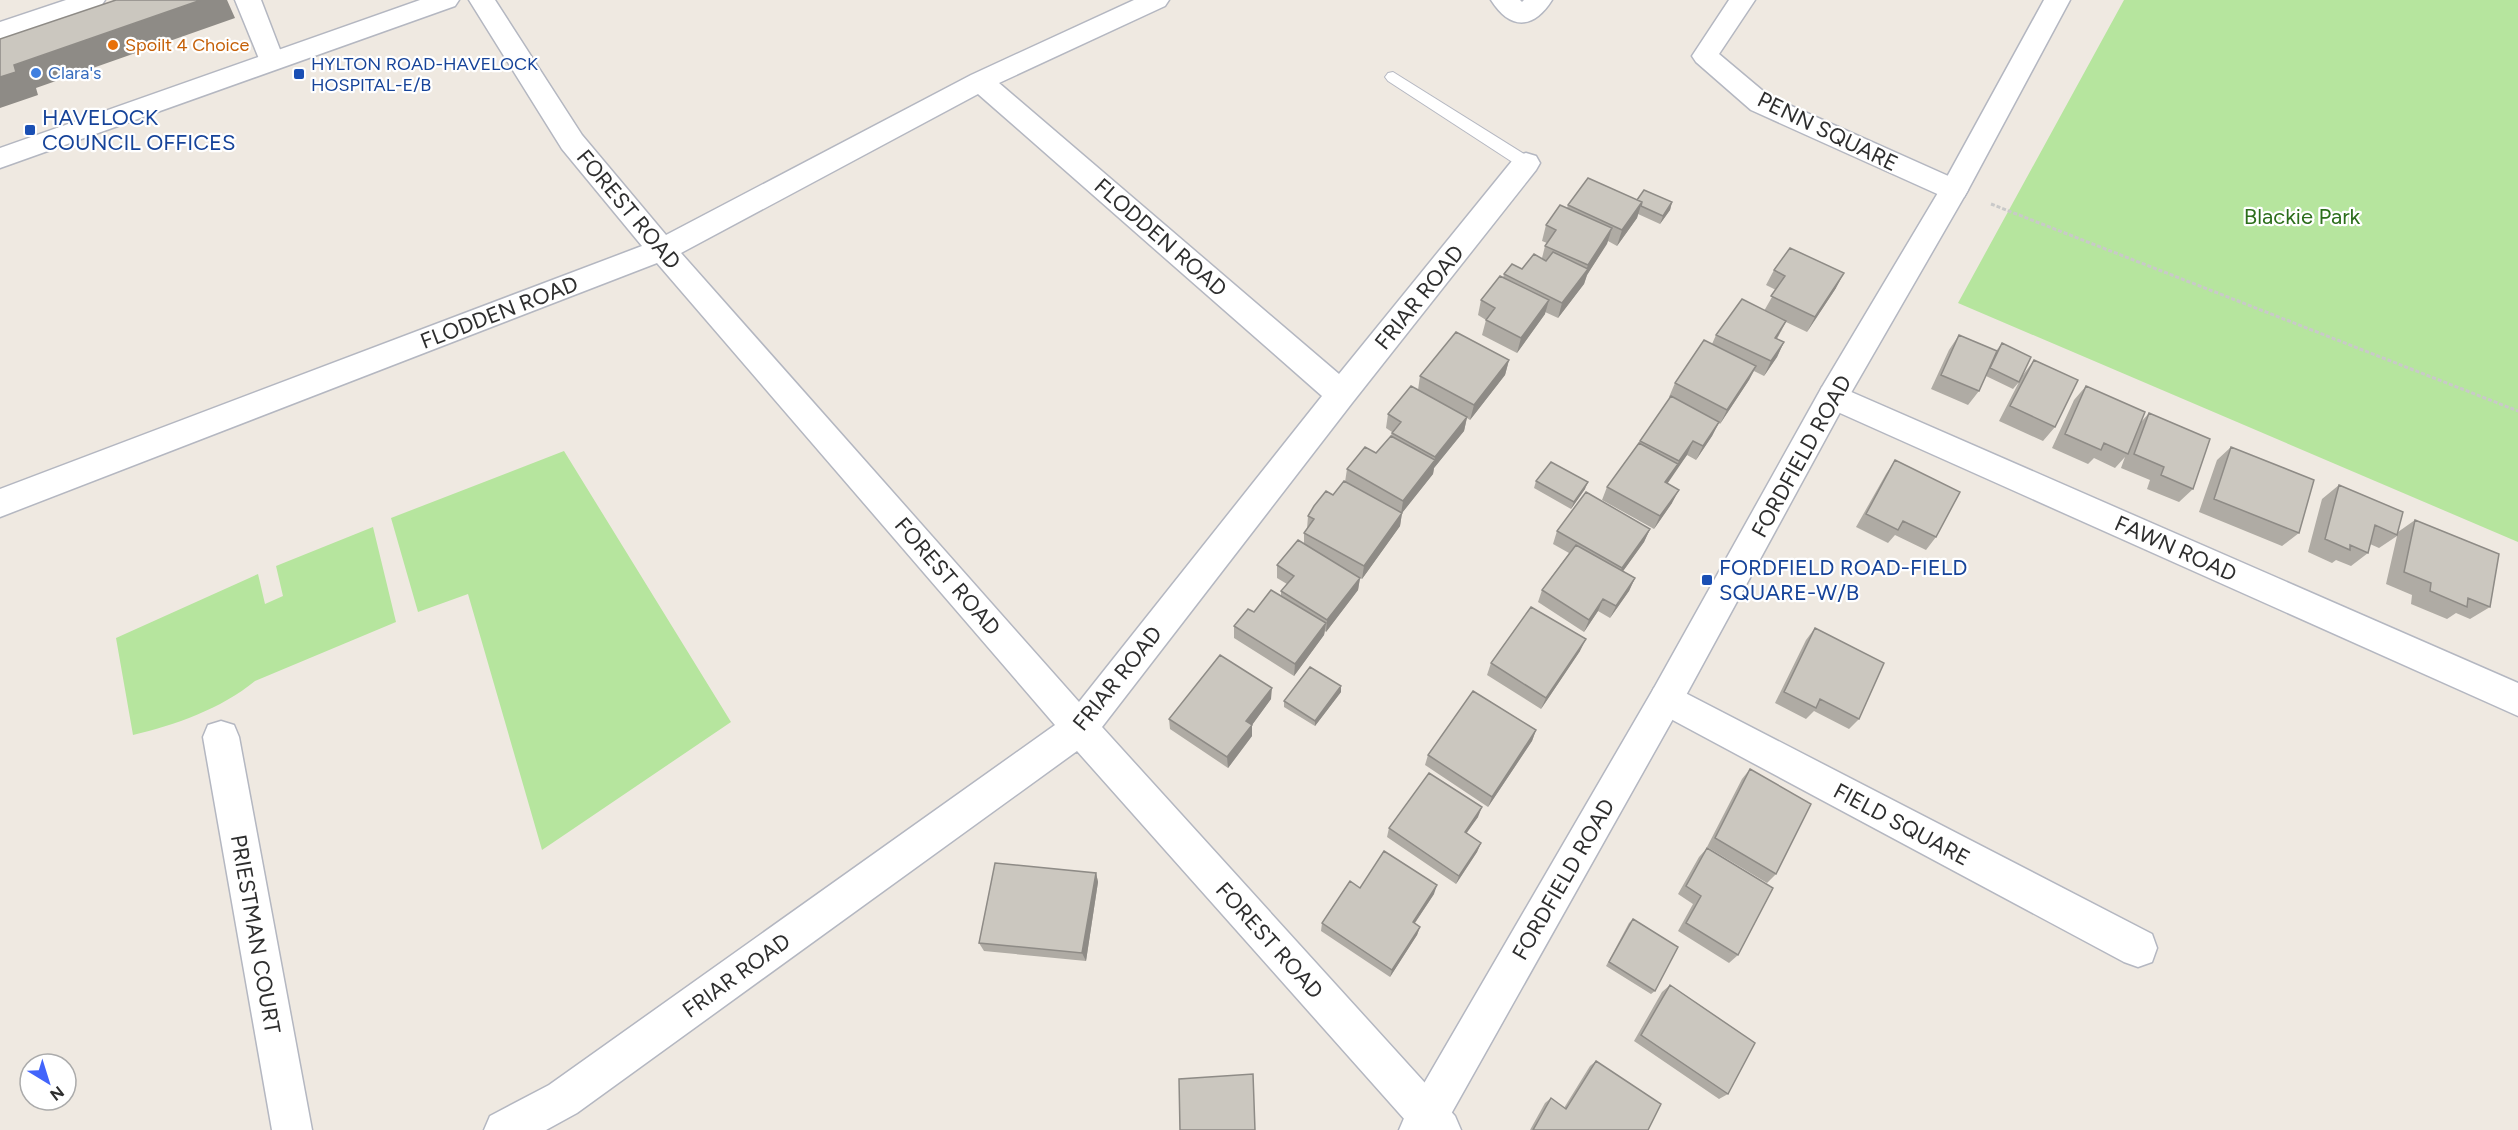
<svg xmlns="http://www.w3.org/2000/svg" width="2518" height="1130" viewBox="0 0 2518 1130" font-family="Figtree,sans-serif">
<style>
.green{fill:#b6e59e}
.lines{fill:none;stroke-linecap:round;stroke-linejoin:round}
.service-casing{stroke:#b4b7c1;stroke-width:2}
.minor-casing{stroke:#b4b7c1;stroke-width:3}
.tertiary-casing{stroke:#b4b7c1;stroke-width:3}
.path{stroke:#c9c9c9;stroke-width:3;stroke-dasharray:4 2;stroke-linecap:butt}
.service{fill:#fff;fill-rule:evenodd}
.minor{fill:#fff;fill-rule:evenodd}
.tertiary{fill:#fff;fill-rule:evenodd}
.wall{fill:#afaba4}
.shaded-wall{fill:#8e8b86}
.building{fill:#cbc7bf;stroke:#8e8b86;stroke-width:1.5}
.food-dot{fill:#e8710a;stroke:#fff;stroke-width:2}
.shop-dot{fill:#3f7fe0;stroke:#fff;stroke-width:2}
.transit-dot{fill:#1a4fb4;stroke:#fff;stroke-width:2}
.labels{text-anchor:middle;stroke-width:4.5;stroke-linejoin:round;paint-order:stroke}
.far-food-label{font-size:18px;fill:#c56008;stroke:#fff;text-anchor:start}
.far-transit-label{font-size:18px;fill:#164399;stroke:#fff;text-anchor:start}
.far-shop-label{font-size:18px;fill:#366cbe;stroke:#fff;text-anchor:start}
.transit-label{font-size:22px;fill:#164399;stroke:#fff;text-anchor:start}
.street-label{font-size:22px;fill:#2e2e2e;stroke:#fff}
.park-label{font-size:22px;fill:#2c6e1b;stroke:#fff}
</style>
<rect width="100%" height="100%" fill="#efe9e1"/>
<path class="green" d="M2124 0H2518V542L1958 303Z
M564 451 731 722 542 850 468 594 418 612 391 518Z
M373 527 396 622 255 681C221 709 175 725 133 735L116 638 258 574 265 604 283 596 276 566Z"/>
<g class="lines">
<g class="service-casing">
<path id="service" d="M1393 72 1532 159 1534 163 1532 167H1520L1388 81 1385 77 1388 73Z"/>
</g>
<g class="minor-casing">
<path id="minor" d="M66 0H105L101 6 0 40V22Z
M235 0H261L284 60 280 66 271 69 262 66Z
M469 0H495L582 135 666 235 971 75 1134 0H1169L1165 6 999 83 1339 374 1516 156 1526 153 1536 156 1540 163 1536 170 1352 403 1102 727 1455 1116 1461 1130H1414L1077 751 577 1113 546 1130H484L490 1116 549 1085 1055 725 657 263 0 517V489L642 246 562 149ZM978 94 1322 396 1079 702 681 253Z
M1491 0H1520L1522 2 1524 0H1552C1533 30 1510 30 1491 0Z
M1729 0H1755L1719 54 1769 96 1964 183 1968 190 1964 197 1954 200 1944 197 1751 110 1696 62 1692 56Z
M1833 384 2518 683V716L1822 405 1818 396 1822 387Z
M1666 683 2152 934 2157 948 2152 962 2138 967 2124 962 1654 710 1649 699 1654 688Z
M221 721 234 725 239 737 312 1130H272L203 737 208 725Z"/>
</g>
<g class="tertiary-casing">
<path id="tertiary" d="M420 0H459L455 6 0 168V148Z
M2044 0H2070L1968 190 1844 405 1678 710 1442 1130H1399L1405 1116 1654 688 1822 387 1942 186Z"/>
</g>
<path class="path" d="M1991 204 2518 411"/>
<use href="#service" class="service"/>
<use href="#minor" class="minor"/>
<use href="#tertiary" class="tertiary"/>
</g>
<path class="wall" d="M1637 200 1672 202 1670 210 1660 224 1638 214 1637 218 1617 246 1608 241 1587 275 1584 284 1558 318 1545 312V314L1517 353 1482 335 1486 320 1478 315 1481 300 1503 278 1504 274 1522 269 1542 258 1545 246 1547 243 1542 241 1546 225 1567 208 1568 205Z
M1774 270 1836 288 1807 332 1786 322 1777 339 1784 342 1777 357 1764 376 1754 371 1749 380 1720 424 1719 423 1712 436 1696 460 1687 455 1673 473 1667 483 1672 503 1654 529 1602 500 1607 487 1638 444 1640 441 1670 398 1669 397 1675 383 1712 344 1716 335 1764 311 1776 290 1766 285Z
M1959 335 1996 351 2002 343 2023 375 2034 360 2055 427 2043 441 1999 421 2019 382 2013 389 1986 376 1979 391 1968 405 1931 389 1949 350Z
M1509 360 1505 375 1470 420 1467 418 1464 431 1434 468 1433 474 1402 513 1400 526 1362 579 1360 578 1358 590 1326 632 1325 631 1324 635 1294 676 1234 638V626L1254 612 1281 596V591L1287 584 1277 578V565L1304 543V533L1307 529 1308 516 1333 495 1345 482 1347 469 1376 453 1391 436 1392 432 1386 428 1388 414 1418 390 1420 376Z
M2086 386 2142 421 2149 413 2193 489 2179 502 2147 489 2150 480 2121 468 2125 457 2115 468 2094 458 2088 464 2052 448 2074 400Z
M2231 447 2299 533 2282 546 2199 512 2217 460Z
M1895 460 1936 537 1926 550 1895 535 1888 543 1856 527 1886 474Z
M1536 481 1585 489 1571 509 1534 488Z
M2339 485 2398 532 2415 520 2490 607 2470 619 2456 613 2447 619 2411 604 2412 595 2386 584 2397 536 2379 548 2370 544 2368 553 2351 566 2336 560 2332 563 2308 552 2322 499Z
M1650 529 1644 542 1623 571 1635 578 1629 591 1610 618 1598 611 1584 632 1538 602 1542 590 1569 553 1553 544 1557 531Z
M1815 628 1859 719 1849 729 1814 711 1806 719 1775 703 1806 640Z
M1580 651 1541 709 1487 675 1491 663Z
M1341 692 1315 726 1284 707V701Z
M1271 699 1252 725V736L1228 768 1170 729 1169 719Z
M1536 730 1532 741 1488 807 1425 765 1428 755Z
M1750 769 1776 874 1767 883 1707 847 1742 779Z
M1478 817 1466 833 1481 843 1477 852 1456 884 1387 837 1389 828Z
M1707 848 1738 955 1729 963 1678 931 1693 904 1678 894 1699 857Z
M1096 873 1098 882 1086 961 984 951 979 943Z
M1434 894 1415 923 1420 927 1417 935 1390 977 1321 931 1322 923Z
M1633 919 1655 991 1651 994 1606 966 1629 923Z
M1670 985 1728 1094 1719 1099 1634 1041 1662 992Z
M1596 1061 1648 1130H1530L1545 1103 1551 1098 1564 1108 1590 1066Z"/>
<path class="shaded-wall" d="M201 0H227L235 18 36 88 38 95 0 108V77L14 65Z
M1642 202 1637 218 1617 246 1622 230Z
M1672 202 1670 210 1660 224 1663 216Z
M1612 228 1607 244 1587 275 1584 284 1558 318 1562 303 1585 273 1588 265Z
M1844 273 1836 288 1807 332 1815 317Z
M1549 300 1545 314 1517 353 1521 338Z
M1786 321 1778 336 1768 352 1775 338Z
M1784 342 1777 357 1764 376 1771 361Z
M1509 360 1505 375 1470 420 1474 405Z
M1756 366 1749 380 1720 424 1727 410Z
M1467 417 1464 431 1434 468 1433 474 1402 513 1400 526 1362 579 1364 566 1401 514 1403 501 1434 462 1435 457Z
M1719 422 1712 436 1696 460 1703 446Z
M1693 441 1687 455 1659 496 1665 482Z
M1588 482 1585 489 1571 509 1574 502Z
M1679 490 1672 503 1654 529 1660 516Z
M1650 529 1644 542 1616 581 1622 568Z
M1360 578 1358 590 1326 632 1327 620Z
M1635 578 1629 591 1610 618 1616 606Z
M1603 599 1598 611 1584 632 1589 620Z
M1326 623 1324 635 1294 676 1295 664Z
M1586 639 1580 651 1541 709 1546 698Z
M1341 686V692L1315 726V721Z
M1272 688 1271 699 1252 725V736L1228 768 1227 757 1246 721Z
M1536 730 1532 741 1488 807 1492 797Z
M1482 807 1478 817 1461 841 1465 832Z
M1481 843 1477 852 1456 884 1459 876Z
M1096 873 1098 882 1086 961 1082 953Z
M1437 885 1434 894 1410 930 1413 922Z
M1420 927 1417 935 1390 977 1392 970Z"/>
<path class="building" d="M116 0H201L14 65 16 72 0 77V39Z
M1588 178 1642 202 1622 230 1568 205Z
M1644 190 1672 202 1663 216 1641 206 1642 202 1637 200Z
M1560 205 1612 228 1588 265 1545 246 1556 230 1546 225Z
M1790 248 1844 273 1815 317 1771 296 1785 276 1774 270Z
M1553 252 1588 269 1562 303 1504 274 1512 264 1522 269 1534 254 1546 261Z
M1500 276 1549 300 1521 338 1486 320 1495 308 1481 300Z
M1742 299 1786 321 1775 338 1784 342 1771 361 1716 335Z
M1456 332 1509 360 1474 405 1420 376Z
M1959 335 1997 351 1979 391 1941 375Z
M1704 340 1756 366 1727 410 1675 383Z
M2002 343 2031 357 2019 382 1990 368Z
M2034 360 2078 380 2055 427 2010 406Z
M1411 386 1467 417 1435 457 1392 433 1401 422 1388 414Z
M2086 386 2145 412 2128 454 2104 443 2101 450 2065 434Z
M1671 396 1719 422 1703 446 1693 441 1679 461 1640 441Z
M2149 413 2210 439 2193 489 2161 475 2164 467 2134 454Z
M1391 436 1435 460 1403 501 1347 469 1365 447 1376 453Z
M1639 443 1678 464 1665 482 1679 490 1660 516 1607 487Z
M2231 447 2314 480 2299 533 2214 499Z
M1895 460 1960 492 1936 537 1903 521 1898 530 1866 514Z
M1551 462 1588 482 1574 502 1536 481Z
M1344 481 1402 513 1364 566 1304 533 1314 519 1308 516 1314 506 1326 491 1333 495Z
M2339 485 2403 512 2397 535 2375 525 2368 553 2350 545V550L2325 539Z
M1586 492 1650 529 1622 568 1557 531Z
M2415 520 2499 554 2490 607 2468 598 2467 607 2430 591 2431 583 2404 572Z
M1298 540 1360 578 1327 620 1281 591 1294 576 1277 565Z
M1576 545 1635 578 1616 606 1603 599 1589 620 1542 590Z
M1271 590 1326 623 1295 664 1234 626 1248 609 1254 612Z
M1531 607 1586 639 1546 698 1491 663Z
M1815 628 1884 663 1859 719 1820 699 1816 708 1784 692Z
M1220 655 1272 688 1246 721 1252 725 1227 757 1169 719Z
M1310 667 1341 686 1315 721 1284 701Z
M1473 691 1536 730 1492 797 1428 755Z
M1750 769 1811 804 1776 874 1715 838Z
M1429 773 1482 807 1465 832 1481 843 1459 876 1389 828Z
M1707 848 1773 888 1738 955 1686 923 1701 896 1686 886Z
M1384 851 1437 885 1413 922 1420 927 1392 970 1322 923 1350 881 1360 888Z
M995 863 1096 873 1082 953 979 943Z
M1633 919 1678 947 1655 991 1609 962Z
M1670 985 1755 1043 1728 1094 1641 1035Z
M1596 1061 1661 1104 1648 1130H1533L1551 1098 1566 1109Z
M1253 1074 1255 1130H1180L1179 1079Z"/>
<circle class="food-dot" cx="113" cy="45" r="6"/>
<circle class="shop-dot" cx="36" cy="73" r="6"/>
<g class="transit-dot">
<rect x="293" y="68" width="12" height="12" rx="3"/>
<rect x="24" y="124" width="12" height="12" rx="3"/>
<rect x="1701" y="574" width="12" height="12" rx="3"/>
</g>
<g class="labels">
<g class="far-food-label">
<text x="125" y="51">Spoilt 4 Choice</text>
</g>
<g class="far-transit-label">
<text x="311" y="70">HYLTON ROAD-HAVELOCK<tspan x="311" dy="21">HOSPITAL-E/B</tspan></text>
</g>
<g class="far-shop-label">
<text x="48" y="79">Clara's</text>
</g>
<g class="transit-label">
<text x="42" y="125">HAVELOCK<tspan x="42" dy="25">COUNCIL OFFICES</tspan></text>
<text x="1719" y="575">FORDFIELD ROAD-FIELD<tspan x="1719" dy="25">SQUARE-W/B</tspan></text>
</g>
<g class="street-label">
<text transform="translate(1828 131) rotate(26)" y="8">PENN SQUARE</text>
<text transform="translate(629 209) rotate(50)" y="8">FOREST ROAD</text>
<text transform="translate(1161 237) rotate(41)" y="8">FLODDEN ROAD</text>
<text transform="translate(1419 297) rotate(-51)" y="8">FRIAR ROAD</text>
<text transform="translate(499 312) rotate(-21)" y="8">FLODDEN ROAD</text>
<text transform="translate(1801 456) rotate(-61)" y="8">FORDFIELD ROAD</text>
<text transform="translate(2176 548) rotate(24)" y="8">FAWN ROAD</text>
<text transform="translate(948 576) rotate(49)" y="8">FOREST ROAD</text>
<text transform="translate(1117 678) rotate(-51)" y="8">FRIAR ROAD</text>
<text transform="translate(1902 824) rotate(28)" y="8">FIELD SQUARE</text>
<text transform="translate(1563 879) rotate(-60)" y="8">FORDFIELD ROAD</text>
<text transform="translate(256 934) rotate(80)" y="8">PRIESTMAN COURT</text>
<text transform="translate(1270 940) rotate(48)" y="8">FOREST ROAD</text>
<text transform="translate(736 975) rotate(-36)" y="8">FRIAR ROAD</text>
</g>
<g class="park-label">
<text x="2302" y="224">Blackie Park</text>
</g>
</g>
<g transform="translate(48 1082) rotate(142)"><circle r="28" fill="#ffffff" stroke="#ababab" stroke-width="1.5"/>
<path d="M0-4.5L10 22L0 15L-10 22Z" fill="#4264fb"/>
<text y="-9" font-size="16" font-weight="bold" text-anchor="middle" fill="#2e2e2e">N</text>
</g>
</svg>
